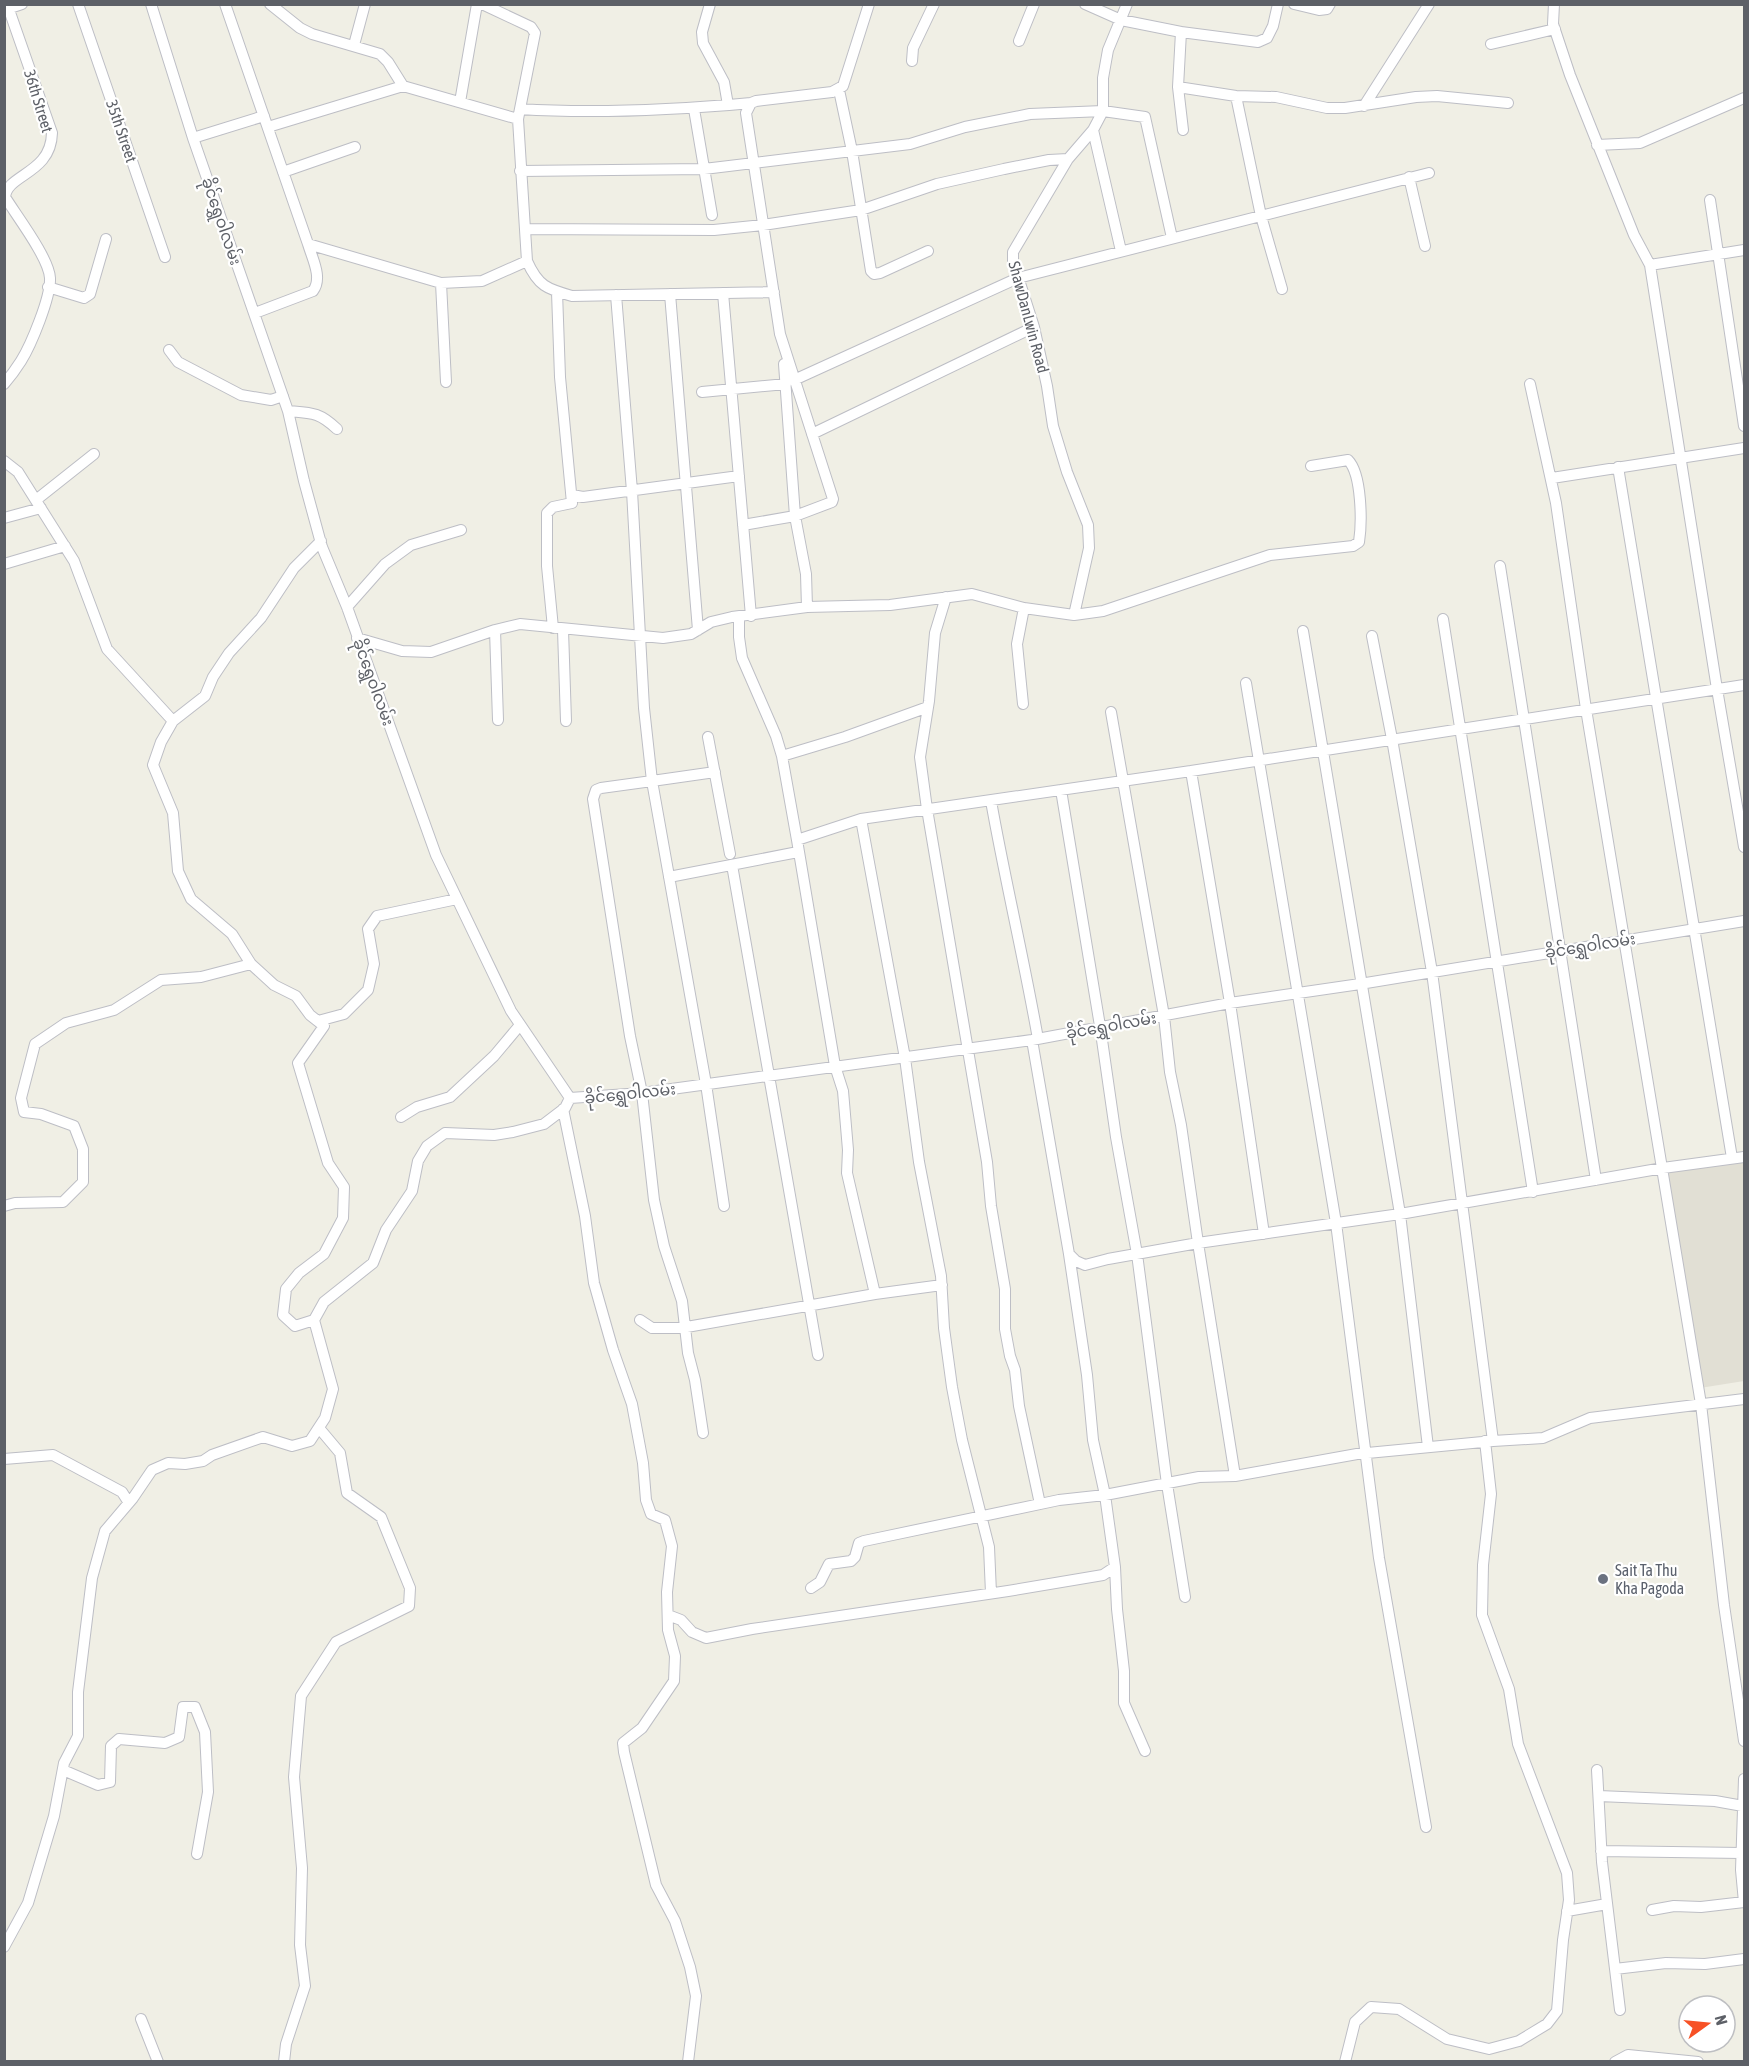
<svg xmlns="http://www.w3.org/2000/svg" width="1749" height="2066" viewBox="0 0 1749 2066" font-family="'Asap Condensed','Noto Sans Myanmar',sans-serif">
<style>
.education{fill:#e1dfd4}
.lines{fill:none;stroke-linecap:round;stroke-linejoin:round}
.minor-casing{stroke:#bdbec5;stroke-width:12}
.minor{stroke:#fff;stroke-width:10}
.worship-dot{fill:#6b7280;stroke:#fff;stroke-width:2}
.labels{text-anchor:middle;stroke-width:4.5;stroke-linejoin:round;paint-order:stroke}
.street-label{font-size:16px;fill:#5d6067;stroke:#fff}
.worship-label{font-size:16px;fill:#5b616d;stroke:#fff;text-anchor:start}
</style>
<rect width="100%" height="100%" fill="#f0efe5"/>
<path class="education" d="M1744 1162V1381L1700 1388 1667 1171Z"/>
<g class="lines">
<g class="minor-casing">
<path id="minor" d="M78 4 165 257
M151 4 193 138 288 411 304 481 322 547 347 607 436 855 511 1011 570 1098 642 1093 1032 1040 1230 1003 1360 984 1744 921
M225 4 308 244C312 258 323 278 313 291L255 313
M270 4 300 28 312 34 380 54 388 62 403 86
M710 4 702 32 703 43 724 82 728 105
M1085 4 1121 20 1181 32 1178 87 1183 130
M1294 4 1319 10 1327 9 1330 4
M1554 4 1553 24 1570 75 1634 235 1650 265 1717 689 1744 847
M4 10 22 4
M1181 32 1258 42 1267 38 1273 26 1278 4
M1019 41 1034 4
M1491 44 1555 29
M354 45 365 4
M912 61 913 48 934 4
M1178 87 1236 96 1276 97 1327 108H1345L1416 97 1437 96 1508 103
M839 90 852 151 871 271 874 274 880 273 928 251
M1236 96 1261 216 1282 289
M460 102 477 4
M1364 106 1429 4
M520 109C597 114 674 110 751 103
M694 109 712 215
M518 119 527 261C538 286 547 289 572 296L774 292
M268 127 403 86 518 119 535 33 531 27 482 4
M1093 130 1121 251
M193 138 264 116
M1597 145 1640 143 1744 98
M520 171 704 169 910 144 965 127 1030 114 1103 111 1145 117 1172 238
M283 172 355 147
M1409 177 1425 246
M1710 200 1744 426
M525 229 714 230 763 225 861 210 937 184 1004 169 1049 160 1068 159
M308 244 441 283 482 281 527 261
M1650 265 1744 250
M441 283 446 382
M48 287 84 298 90 294 106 239
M723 293 751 616
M670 294 698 630
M616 295 632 491 644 708 652 781 601 788 596 790 593 799 630 1036 642 1093 654 1200 664 1246 682 1301 688 1353 695 1380 703 1433
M169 350 178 362 241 395 271 400 283 396
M784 364 795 516 806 574 807 607
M794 380 1018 278 1429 173
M4 384C10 377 16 369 21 361 31 345 51 297 50 278 49 258 16 215 5 197 7 174 51 174 52 133L7 4
M1530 384 1556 503 1586 709 1701 1404 1724 1605 1744 1741
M702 392 786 384
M288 411C312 413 319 412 337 429
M812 434 1034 327
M4 461 18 472 74 561 107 649 173 721
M1618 467 1732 1158
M1552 478 1744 448
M572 495 583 497 739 476
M36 500 94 454
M4 518 41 508
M743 525 795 516 832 502 833 499 780 334 746 113 751 103 756 101 832 92 843 86 869 4
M4 564 65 546
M1500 566 1596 1180
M946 597 935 633 929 701 920 757 927 809 987 1162 991 1206 1005 1289V1329L1010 1356 1015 1370 1019 1406 1040 1504
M347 607 385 564 411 545 461 530
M1074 615 1089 548 1088 525 1067 472 1053 426 1047 386 1034 327 1013 261V252L1068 159 1093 130 1103 111V78L1108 50 1127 4
M739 617V637L742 658 776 736 782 756 797 840
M1443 619 1533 1192
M553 628 547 566V513L553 507 572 503 560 377 557 292
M495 630 498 720
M563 630 566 721
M1303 631 1400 1214 1428 1447
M1372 636 1392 739 1432 972 1493 1441
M357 638 402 651 431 652 495 630 520 624 663 638 691 634 711 622 732 617 807 607 890 605 972 594 1024 608 1074 615 1103 611 1270 555 1353 546 1359 542C1362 523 1362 474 1348 460L1311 466
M1246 683 1336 1223 1379 1558 1426 1827
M1023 704 1017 644 1024 608
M1111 712 1164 1016 1170 1072 1181 1125 1198 1243 1400 1214 1663 1168 1744 1157
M708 737 730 854
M782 756 845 737 928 707
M1191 771 1230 1003 1264 1234
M715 772 652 781 706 1084 724 1206
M1061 790 1100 1026 1116 1137 1137 1254 1167 1484 1185 1597
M991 801C1005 880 1024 959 1038 1039
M861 819 905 1058 919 1162 941 1276 944 1328 952 1387 962 1440 989 1547 991 1593
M732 865 818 1355
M669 877 798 852
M318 1021 344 1014 368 990 374 964 368 929 377 916 457 899
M1032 1040 1069 1254 1087 1375 1093 1440 1105 1495 1115 1567 1117 1609 1124 1671V1703L1145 1751
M563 1109 585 1216 594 1283 613 1350 632 1404 643 1463 646 1500 651 1514 665 1520 672 1546 667 1592 668 1630 675 1656 674 1681 642 1728 623 1743 624 1752 656 1885 675 1921 690 1967 696 1996 688 2062
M401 1117 417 1107 450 1097 494 1056 520 1025
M4 1206 15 1203 63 1202 83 1182V1149L74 1126 41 1114 24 1112 21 1098 35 1044 66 1023 114 1010 161 980 201 977 251 964
M1069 1254 1076 1261 1085 1265 1108 1259 1198 1243 1235 1476 1357 1454 1493 1441 1543 1438 1590 1418 1744 1399
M875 1294 847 1173 848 1150 843 1091 835 1066 797 840 861 819 1191 771 1744 685
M314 1320 295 1326 283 1315 286 1289 299 1273 324 1254 343 1218 344 1187 328 1163 298 1063 324 1026 310 1015 296 996 274 985 251 964 232 934 191 899 178 871 173 813 153 765 161 742 173 721 205 696 213 677 229 653 261 618 294 568 321 541
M640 1320 652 1328H681L875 1294 942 1285
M4 1459 53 1455 122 1492 129 1503
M811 1588 820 1582 829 1564 851 1561 855 1557 859 1543 864 1541 1059 1500 1105 1495 1199 1477 1235 1476
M668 1615 681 1620 692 1632 706 1638 752 1629 1008 1591 1103 1575 1115 1567
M63 1770 98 1785 110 1782 111 1746 119 1739 165 1743 179 1737 183 1707H195L205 1732 208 1792 197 1854
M1597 1770 1602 1862 1620 2010
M1744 1779 1741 1870 1744 1902
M1599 1796 1715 1801 1743 1806
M1601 1851 1742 1853
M1652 1910 1674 1906 1701 1907 1744 1902
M1567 1911 1607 1904
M4 1947 28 1903 54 1816 64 1763 78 1736V1692L92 1578 105 1531 133 1498 152 1470 168 1463 185 1464 203 1461 212 1455 263 1437 292 1446 310 1441 325 1418 333 1389 314 1320 324 1302 373 1263 386 1230 412 1191 418 1161 427 1146 445 1133 494 1135 513 1132 544 1124 565 1108 570 1098
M1615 1969 1666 1963 1705 1964 1744 1959
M141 2019 158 2062
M284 2062 286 2044 305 1986 300 1945 302 1868 294 1777 301 1696 336 1642 409 1606 410 1588 381 1517 347 1493 340 1453 319 1428
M1345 2062 1355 2022 1371 2007 1399 2009 1447 2039 1489 2049 1519 2041 1547 2024 1557 2011 1563 1940 1569 1900 1567 1873 1518 1744 1509 1689 1482 1615 1483 1565 1491 1494 1485 1441
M1615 2062 1628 2055 1698 2062"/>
</g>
<use href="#minor" class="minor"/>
</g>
<circle class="worship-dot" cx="1603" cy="1579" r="6"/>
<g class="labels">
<g class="street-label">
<text transform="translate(39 101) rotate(73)" y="6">36th Street</text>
<text transform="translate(122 131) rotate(71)" y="6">35th Street</text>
<text transform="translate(222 221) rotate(71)" y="6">ခိုင်ရွှေဝါလမ်း</text>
<text transform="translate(1029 317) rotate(75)" y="6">ShawDanLwin Road</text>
<text transform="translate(374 682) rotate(70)" y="6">ခိုင်ရွှေဝါလမ်း</text>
<text transform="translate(1590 945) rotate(-9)" y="6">ခိုင်ရွှေဝါလမ်း</text>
<text transform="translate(1111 1025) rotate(-10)" y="6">ခိုင်ရွှေဝါလမ်း</text>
<text transform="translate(630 1093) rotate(-6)" y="6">ခိုင်ရွှေဝါလမ်း</text>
</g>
<g class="worship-label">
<text x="1615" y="1576">Sait Ta Thu<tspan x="1615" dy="18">Kha Pagoda</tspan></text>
</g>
</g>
<rect width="1749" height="2066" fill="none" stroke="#5d6067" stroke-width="12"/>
<g transform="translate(1707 2024) rotate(75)"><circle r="28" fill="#ffffff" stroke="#bebfc2" stroke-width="1.5"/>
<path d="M0-4.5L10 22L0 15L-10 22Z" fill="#f75125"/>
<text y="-9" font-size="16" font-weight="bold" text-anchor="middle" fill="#5d6067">N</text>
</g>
</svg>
